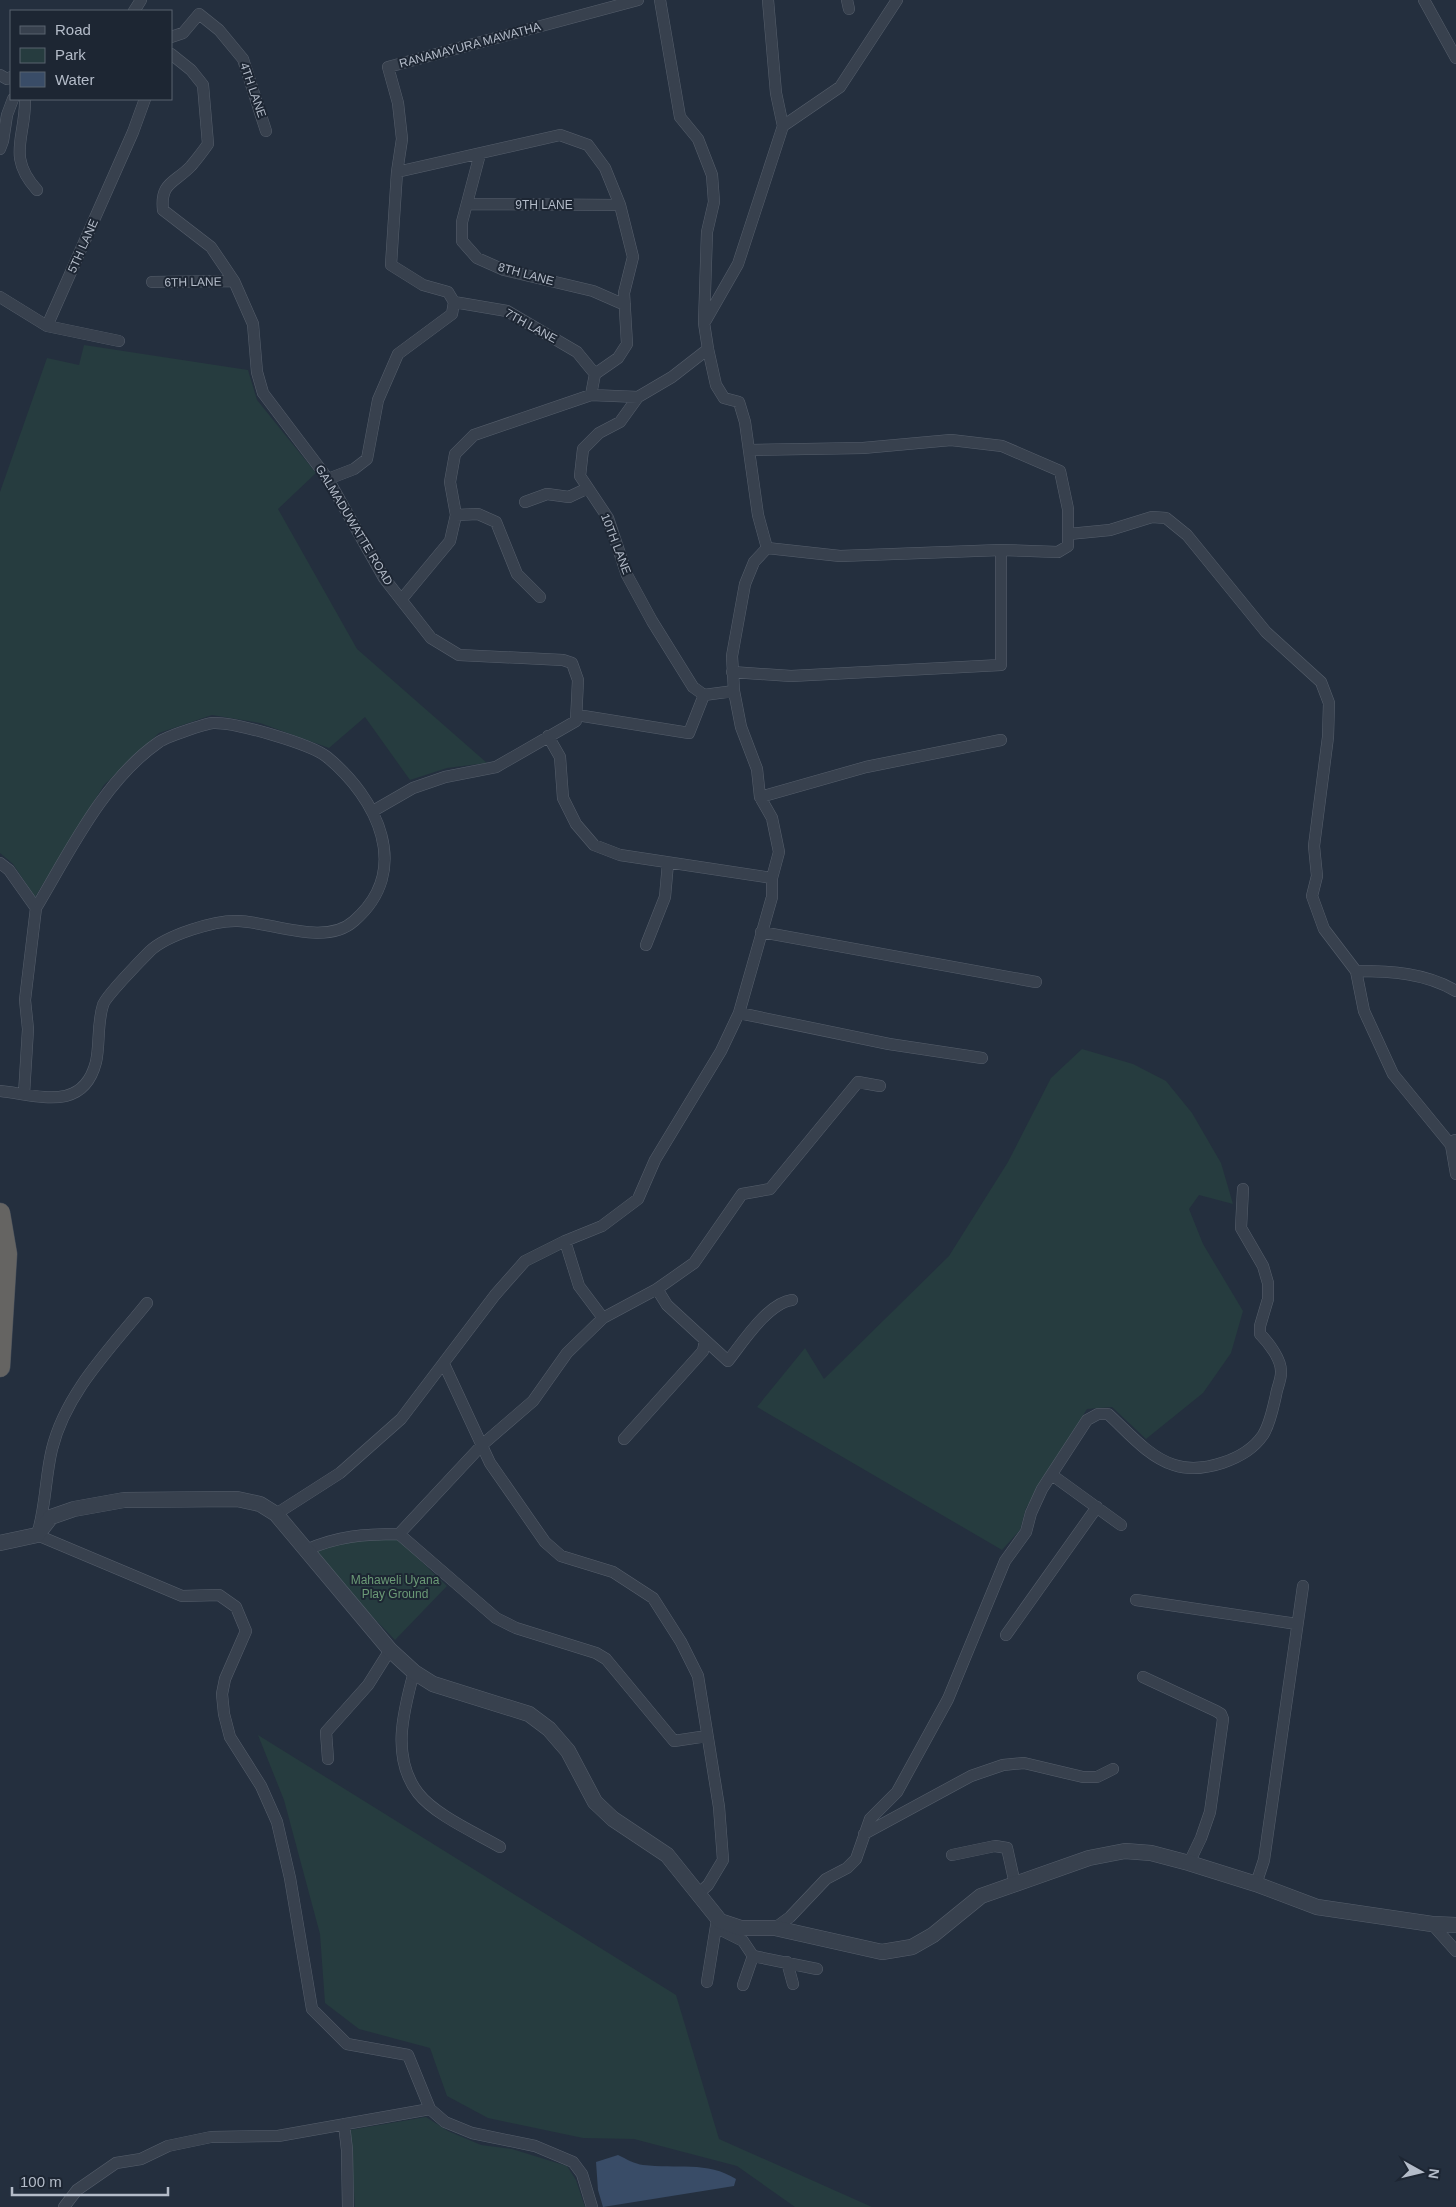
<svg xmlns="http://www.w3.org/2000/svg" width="1456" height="2207" viewBox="0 0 1456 2207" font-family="Arial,sans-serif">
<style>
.green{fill:#263c3f}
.water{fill:#394c67}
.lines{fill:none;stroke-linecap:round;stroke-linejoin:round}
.minor-casing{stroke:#565f6c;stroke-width:12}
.tertiary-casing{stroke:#565f6c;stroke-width:16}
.trunk-casing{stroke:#434c59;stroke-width:21}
.minor{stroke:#38414e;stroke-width:11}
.tertiary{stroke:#38414e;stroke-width:15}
.trunk{stroke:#656462;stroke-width:20}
.labels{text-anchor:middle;stroke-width:4;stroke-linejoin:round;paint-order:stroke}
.street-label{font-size:12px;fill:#b4bcc9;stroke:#1d2633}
.park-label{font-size:12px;fill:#6b9a76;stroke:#1d2633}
</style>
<rect width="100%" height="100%" fill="#242f3e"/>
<path class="green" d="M84 345 248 370 257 400 316 473 278 509 357 649 487 763 447 768 410 780 365 717 329 748 260 723 212 715 159 733 104 785 35 897 13 864 0 853V492L47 358 79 365Z
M1082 1049 1133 1064 1166 1081 1192 1113 1221 1163 1233 1204 1199 1195 1189 1209 1203 1244 1243 1311 1231 1353 1203 1393 1146 1439 1112 1407 1087 1409 1026 1508 1020 1530 1002 1550 757 1407 805 1348 824 1379 949 1256 1008 1162 1051 1078Z
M357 1539 399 1540 447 1586 395 1640 362 1606 315 1552Z
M258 1735 676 1995 719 2139 872 2207H795L737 2166 634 2139 583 2138 488 2118 447 2096 430 2048 359 2029 325 2003 320 1934 284 1800Z
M426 2117 448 2131 481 2145 512 2149 567 2166 576 2180 585 2207H355L350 2130Z"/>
<path class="water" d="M618 2155C626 2159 635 2164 643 2165 675 2169 708 2161 736 2179L734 2186 603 2207 598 2190 596 2162Z"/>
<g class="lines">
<g class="minor-casing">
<path id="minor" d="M660 0 680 117 698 139 712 175 714 202 707 232 704 323 708 349 716 385 724 398 739 402 745 422 758 515 767 548 754 562 745 584 732 656 734 691 704 695
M768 0 776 93 783 126
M847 0 849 9
M1424 0 1456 58
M134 11 141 0
M171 37 183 33 199 14 219 30 243 59 266 131
M171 54 191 70 203 85 208 144C203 151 197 159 191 166 175 183 160 182 163 210L211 247 234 281 253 324 257 372 263 393 328 479 384 578 431 638 459 655 563 660 572 663 578 680 576 721 496 767 445 777 413 788 373 811
M0 75 7 79 11 77
M25 99C26 137 6 156 37 190
M0 149 3 141 7 115 13 99
M480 154 462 222V241L477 258 504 270 593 291 625 305
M397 172 560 135 588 145 605 168 620 205 633 257 624 293 627 344 618 358 595 374 591 395
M467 204 620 205
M152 282 234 281
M0 297 47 326
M454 302 507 311 577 352 595 374
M706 320 738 264 783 126 840 87 897 0
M119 341 47 326 133 132 145 99
M749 450 863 448 951 440 1002 446 1060 471 1068 509V546L1058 552 1001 550 840 556 767 548
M328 479 354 469 367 459 378 400 398 354 452 314 454 302 448 292 423 285 391 265 397 172 402 139 398 103 388 67 638 0
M525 502 547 494 569 497 588 488
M456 515 478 514 496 522 517 574 540 597
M1069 534 1110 530 1152 517 1166 518 1187 535 1266 632 1321 682 1329 703 1328 737 1314 846 1317 876 1312 896 1324 929 1356 971C1391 971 1426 973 1456 991
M401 600 450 541 456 515 450 482 455 454 474 435 591 395 638 397
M732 672 791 676 1001 665V550
M704 695 693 687 652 621 627 575 608 518 580 476 583 449 599 433 620 422 638 397 672 377 708 349
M577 715 689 733 704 695
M548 736 560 757 563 798 576 824 594 845 620 855 772 878
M760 797 866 767 1001 740
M0 863 9 870 36 908 25 1000 28 1029 24 1094
M761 932 1036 982
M646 945 665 897 668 863
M1356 971 1364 1011 1393 1074 1451 1145
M739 1013 889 1044 982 1058
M0 1091C38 1095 83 1113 96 1062 100 1044 97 1024 103 1005 105 997 142 959 150 951 167 935 215 920 238 921 272 922 325 947 354 921 413 870 377 798 327 757 311 744 235 722 213 723 204 724 166 737 159 742 104 780 70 851 36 908
M1455 1140 1451 1145 1456 1174
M565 1241 579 1286 603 1318
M147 1303C111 1348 66 1392 52 1449 45 1478 46 1506 37 1535L182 1596 219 1595 236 1607 246 1631 225 1679 222 1694 224 1714 230 1737 261 1786 277 1822 290 1878 312 2009 347 2044 408 2055 430 2109 445 2122 472 2133 535 2146 573 2162 582 2174 592 2207
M705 1340 728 1361C743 1342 768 1303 792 1300
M444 1364 490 1463 545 1542 561 1556 613 1572 653 1598 681 1642 698 1676 719 1807 723 1860 708 1885 698 1894
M624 1439 703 1351 705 1340 667 1305 657 1289
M1052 1475 1121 1525
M276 1514 340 1473 401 1419 495 1295 525 1261 565 1241 602 1226 638 1199 655 1160 721 1051 739 1013 772 897V878L779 852 772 818 760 797 757 769 741 727 734 691
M399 1534 496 1618 516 1628 596 1653 606 1659 674 1741 707 1736
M306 1550C338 1536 364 1534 399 1534L482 1445 533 1401 567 1353 603 1318 657 1289 694 1263 742 1194 770 1189 858 1082 880 1086
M1136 1600 1297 1624
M1006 1635 1097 1507
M414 1672C403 1712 391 1758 418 1793 435 1815 476 1833 500 1847
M1143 1677 1216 1711 1221 1714 1223 1719 1210 1812 1201 1838 1189 1863
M328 1759 326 1732 368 1685 390 1650
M864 1834 971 1776 1003 1765 1024 1763 1083 1777H1097L1113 1769
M952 1855 995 1846 1007 1848 1015 1884
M1256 1884 1264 1860 1303 1586
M720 1921 721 1930 743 1941 753 1956 817 1969
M1432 1924 1456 1951
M775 1928 790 1917 826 1879 847 1868 856 1859 870 1819 897 1792 948 1699 1005 1561 1026 1532 1031 1513 1042 1489 1087 1420 1098 1414H1108C1127 1431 1148 1457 1174 1465 1202 1474 1246 1460 1263 1435 1270 1424 1273 1408 1276 1395 1277 1388 1281 1380 1281 1373 1282 1360 1269 1343 1260 1334V1326L1268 1299V1283L1263 1266 1241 1228 1243 1189
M787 1962 793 1984
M707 1982 717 1920
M743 1985 753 1956
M344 2124 347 2150 348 2207
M64 2207 77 2190 116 2163 141 2159 168 2146 211 2137 278 2136 430 2109"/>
</g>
<g class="tertiary-casing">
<path id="tertiary" d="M0 1543 37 1535 51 1517 74 1509 124 1500 237 1499 260 1504 276 1514 390 1650 414 1672 433 1684 529 1714 549 1729 568 1751 595 1802 613 1819 667 1855 720 1921 741 1928H775L882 1952 912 1947 933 1935 981 1896 1089 1858 1125 1851 1151 1853 1189 1863 1256 1884 1317 1907 1432 1924 1456 1925"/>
</g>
<g class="trunk-casing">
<path id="trunk" d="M0 1213 7 1254 0 1367"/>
</g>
<use href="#minor" class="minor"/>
<use href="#tertiary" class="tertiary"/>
<use href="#trunk" class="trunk"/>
</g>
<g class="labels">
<g class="street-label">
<text transform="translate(470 45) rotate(-15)" y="4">RANAMAYURA MAWATHA</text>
<text transform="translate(253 90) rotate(71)" y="4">4TH LANE</text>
<text x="544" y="209">9TH LANE</text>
<text transform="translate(83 246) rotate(-66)" y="4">5TH LANE</text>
<text transform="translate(526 274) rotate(15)" y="4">8TH LANE</text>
<text transform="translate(193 282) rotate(-1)" y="4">6TH LANE</text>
<text transform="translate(531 326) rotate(29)" y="4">7TH LANE</text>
<text transform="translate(354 525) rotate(59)" y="4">GALMADUWATTE ROAD</text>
<text transform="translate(616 544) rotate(69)" y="4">10TH LANE</text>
</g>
<g class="park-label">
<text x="395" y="1584">Mahaweli Uyana<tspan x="395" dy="14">Play Ground</tspan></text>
</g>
</g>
<rect x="10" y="10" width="162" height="90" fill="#1d2633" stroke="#59626f"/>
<rect x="20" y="26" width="25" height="8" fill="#38414e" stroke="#59626f"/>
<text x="55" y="35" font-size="15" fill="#b4bcc9">Road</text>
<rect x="20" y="48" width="25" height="15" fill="#263c3f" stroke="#59626f"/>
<text x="55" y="60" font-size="15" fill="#b4bcc9">Park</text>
<rect x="20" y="72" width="25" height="15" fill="#394c67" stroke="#59626f"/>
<text x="55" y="85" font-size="15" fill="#b4bcc9">Water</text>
<g transform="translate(1421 2172) rotate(98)" stroke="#1d2633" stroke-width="4" paint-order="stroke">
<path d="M0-4L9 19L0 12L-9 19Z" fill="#b4bcc9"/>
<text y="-8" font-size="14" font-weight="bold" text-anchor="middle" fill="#b4bcc9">N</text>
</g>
<path d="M12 2187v8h156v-8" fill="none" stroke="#b4bcc9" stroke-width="2.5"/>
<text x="20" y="2187" font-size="15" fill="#b4bcc9" stroke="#1d2633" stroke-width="4" paint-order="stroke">100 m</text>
</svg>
